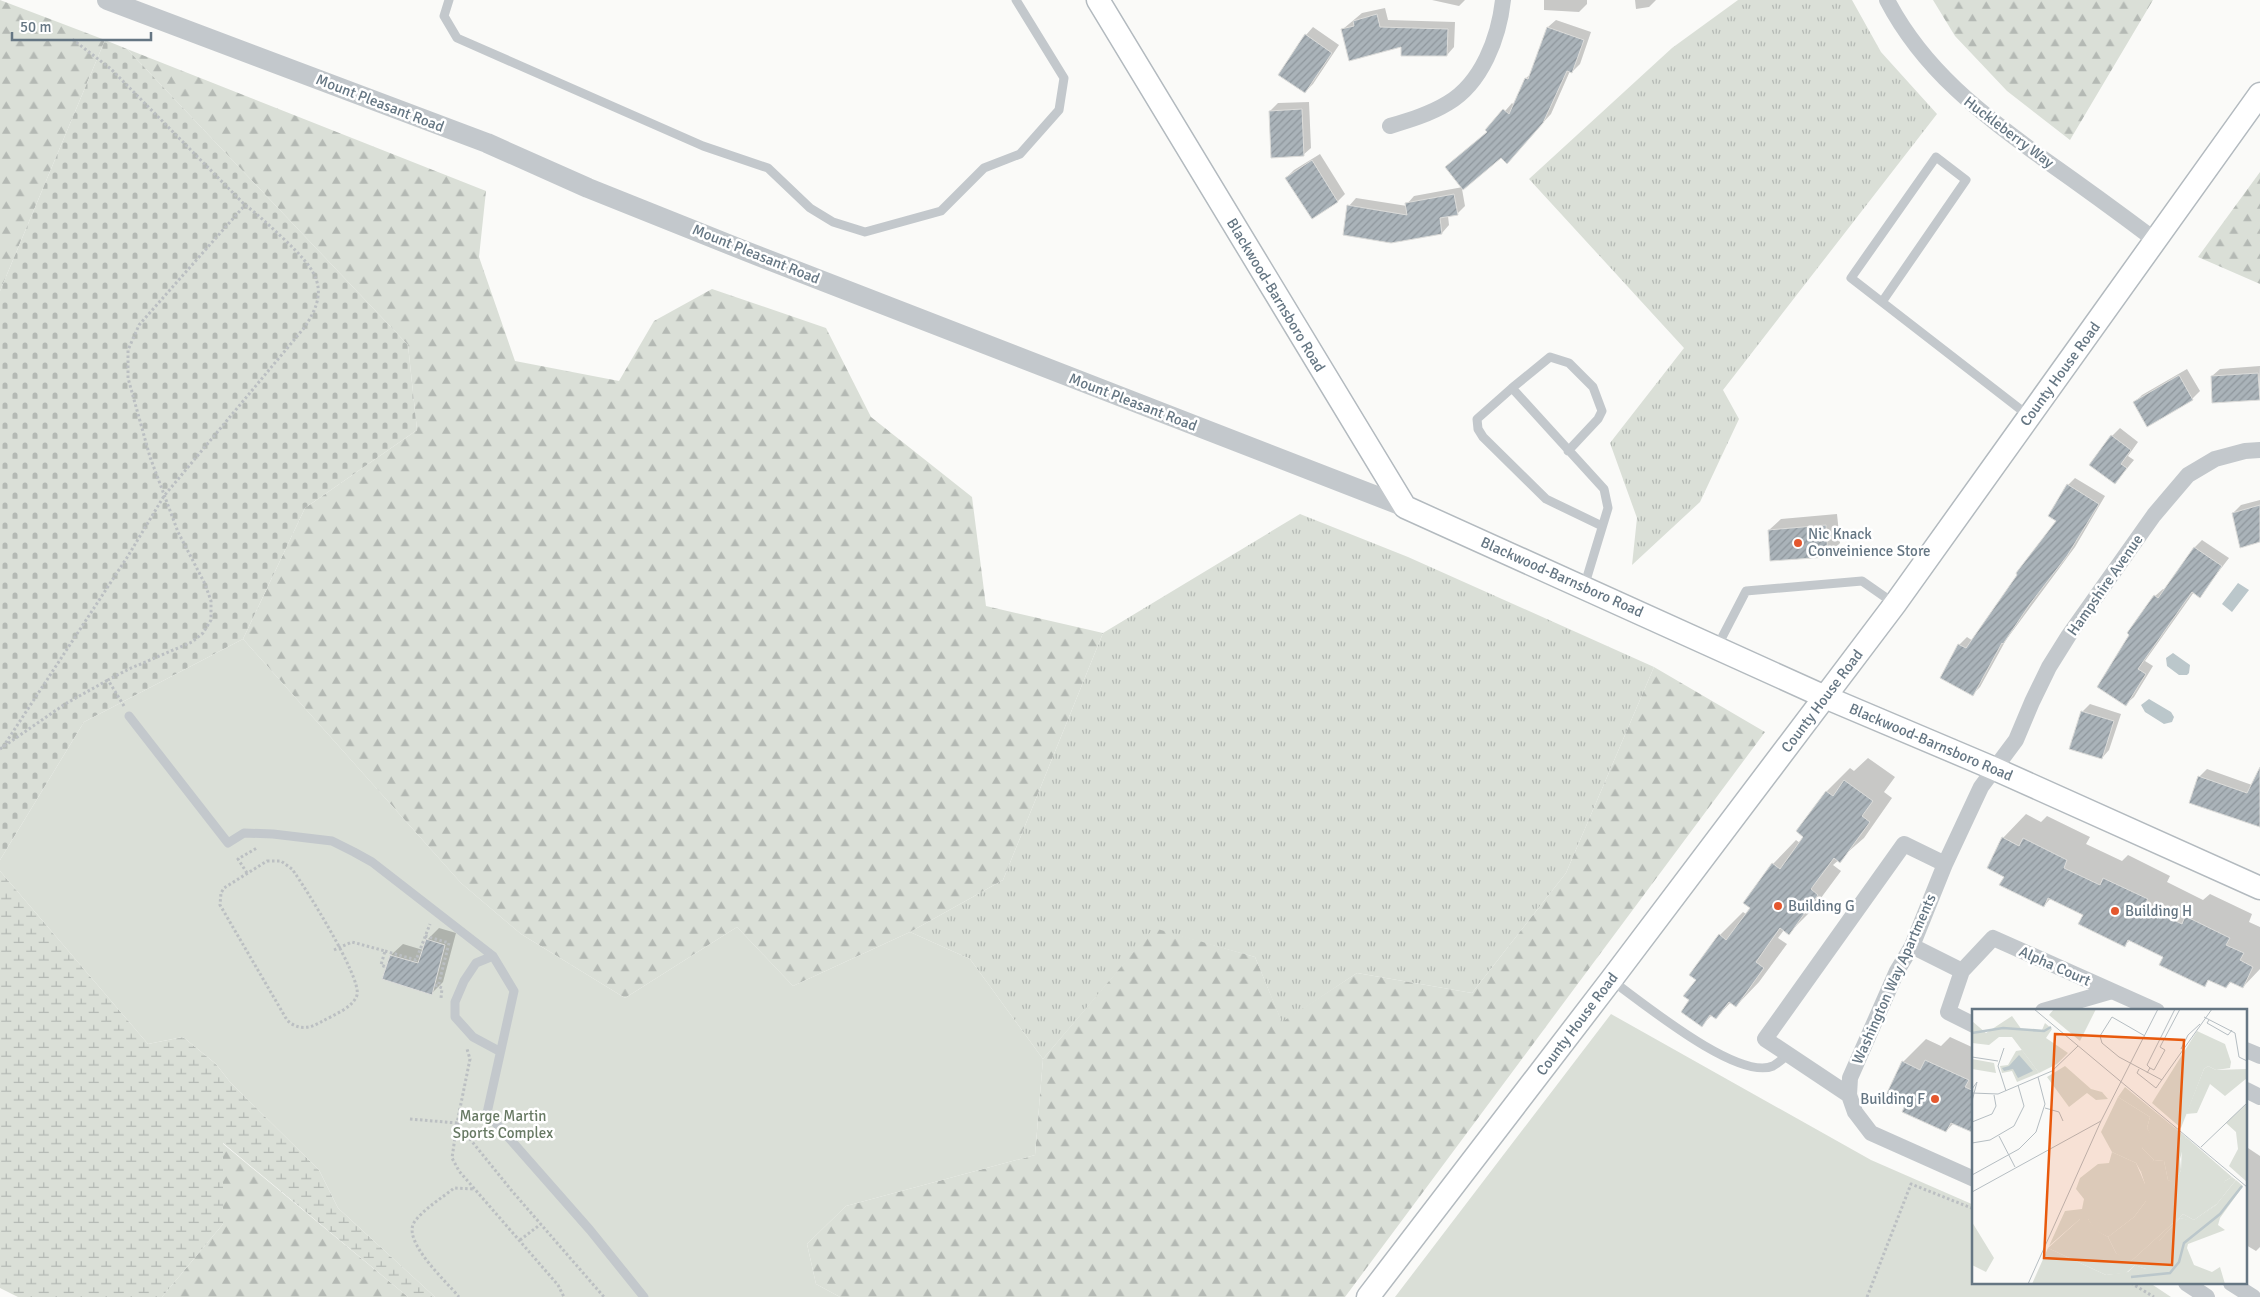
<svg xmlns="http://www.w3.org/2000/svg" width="2260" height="1297" viewBox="0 0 2260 1297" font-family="Signika,sans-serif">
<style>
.grass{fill:url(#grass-tufts)}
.forest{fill:url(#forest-firs)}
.wetland{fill:url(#wetland-marsh)}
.cemetery{fill:url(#cemetery-stones)}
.park{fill:#dadfd7}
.water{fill:#bbc7cb}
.shadow{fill:#0003}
.building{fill:url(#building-hatch);stroke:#dcdcda}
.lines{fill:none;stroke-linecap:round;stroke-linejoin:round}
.secondary-casing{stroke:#b3babf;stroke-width:25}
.path{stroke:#bbbfc2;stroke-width:3;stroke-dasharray:2.5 2.5;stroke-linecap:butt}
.service{stroke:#c3c8cc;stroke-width:9}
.minor{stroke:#c3c8cc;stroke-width:16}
.tertiary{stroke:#c3c8cc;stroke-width:20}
.secondary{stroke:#fff;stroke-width:22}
.poi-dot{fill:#e4572e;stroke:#fff;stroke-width:2}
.labels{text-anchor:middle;stroke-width:5;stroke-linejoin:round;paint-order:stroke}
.street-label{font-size:15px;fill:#657683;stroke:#fff}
.poi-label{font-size:15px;fill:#657683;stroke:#fff;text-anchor:start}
.park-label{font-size:15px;fill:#687a64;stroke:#fff}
.inset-river{fill:none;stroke:#bbc7cb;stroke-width:2.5}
.inset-road{fill:none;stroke:#b5bdc2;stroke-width:1}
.view{fill:#e8590c;fill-opacity:0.15;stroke:#e8590c;stroke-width:2.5}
.inset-edge{fill:none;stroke:#657683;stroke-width:2.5}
</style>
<defs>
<pattern id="grass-tufts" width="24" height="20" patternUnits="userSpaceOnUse" patternTransform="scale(1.25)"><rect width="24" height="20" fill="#dadfd7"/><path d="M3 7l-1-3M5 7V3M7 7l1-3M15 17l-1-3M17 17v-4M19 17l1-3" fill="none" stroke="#b4b9b4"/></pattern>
<pattern id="forest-firs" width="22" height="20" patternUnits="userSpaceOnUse" patternTransform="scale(1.25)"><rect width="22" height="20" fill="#dadfd7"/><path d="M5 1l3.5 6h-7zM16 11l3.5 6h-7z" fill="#b4b9b4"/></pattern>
<pattern id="wetland-marsh" width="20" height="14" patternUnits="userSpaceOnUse" patternTransform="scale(1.25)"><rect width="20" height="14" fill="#dadfd7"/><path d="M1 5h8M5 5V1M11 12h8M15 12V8" fill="none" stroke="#b4b9b4"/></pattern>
<pattern id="cemetery-stones" width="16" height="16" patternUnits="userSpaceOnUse" patternTransform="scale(1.25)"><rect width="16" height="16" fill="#dadfd7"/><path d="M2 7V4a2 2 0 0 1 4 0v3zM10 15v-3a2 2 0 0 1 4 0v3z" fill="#b4b9b4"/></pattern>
<pattern id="building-hatch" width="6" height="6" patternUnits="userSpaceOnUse" patternTransform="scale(1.25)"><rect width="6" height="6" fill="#aab3b9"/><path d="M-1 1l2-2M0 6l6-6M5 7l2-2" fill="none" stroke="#8e969c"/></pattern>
</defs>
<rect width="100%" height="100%" fill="#fafaf8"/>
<path class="grass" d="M1738 0H1852L1881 52 1937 114 1723 390 1739 419 1700 502 1632 565 1637 518 1610 443 1684 348 1529 179 1672 48Z
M1300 514 1408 557 1654 667 1566 873 1472 993 1357 973 1282 1023 1255 957 1154 929 1043 1059 970 959 910 932 1003 880 1103 633Z"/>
<path class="forest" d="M0 0 105 40 0 291Z
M1933 0H2153L2070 140 2007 91 1955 36Z
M127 49 486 191 479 257 515 361 619 381 654 321 712 289 826 328 871 417 972 497 986 606 1103 633 1003 880 910 932 793 986 737 927 625 998 521 934 461 883 243 639 305 508 417 430 408 345Z
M2260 172V284L2198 257Z
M1654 667 1765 732 1345 1297H840L816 1284 807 1244 846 1206 1035 1155 1043 1059 1154 928 1255 957 1282 1022 1357 973 1472 993 1566 873Z
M222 1143 408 1297H162L223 1224Z"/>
<path class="wetland" d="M0 871 148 1044 183 1037 216 1064 230 1082 319 1170 338 1208 435 1297H408L223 1143V1224L162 1297H18L0 1288Z"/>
<path class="cemetery" d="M105 40 127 49 408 345 417 430 305 508 243 639 84 722 0 860V291Z"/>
<path class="park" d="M243 639 461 883 521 934 625 998 737 927 793 986 910 932 970 959 1043 1059 1035 1155 846 1206 807 1244 816 1284 840 1297H435L338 1208 319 1170 230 1082 216 1064 183 1037 148 1044 0 871V860L84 722Z
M1611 1014 1871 1160 1974 1205V1283H2150L2171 1297H1395Z"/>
<path class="water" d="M2238 583 2249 590 2232 612 2222 604Z
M2173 653 2190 665 2189 673 2187 675H2179L2167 666 2166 658Z
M2149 699 2171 712 2174 717 2172 722 2164 724 2145 712 2141 705Z"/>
<path class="shadow" d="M1432 0H1465L1459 6Z
M1544 0H1587V4L1579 12 1544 10Z
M1635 0H1656L1649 7 1636 9Z
M1385 8 1388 20 1455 22 1454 47 1447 55 1343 29 1362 13Z
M1556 20 1591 32 1580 64 1572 72 1570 71 1551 114 1514 154 1501 156 1462 189 1465 206 1457 214 1448 216 1449 225 1442 233 1349 206 1356 198 1407 206V204L1414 196 1463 187 1488 131 1512 103 1514 105 1526 78 1532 73 1548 27Z
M1313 27 1339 45 1313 84 1305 92 1306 35Z
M1309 102 1311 148 1303 155 1270 111 1278 103Z
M1320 154 1345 194 1338 201 1312 218 1286 178 1294 170Z
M2260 366 2259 399 2212 376 2220 369Z
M2187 369 2200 391 2192 399 2148 425 2135 402 2142 395Z
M2120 428 2138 442 2128 456 2134 460 2115 483 2112 436Z
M2075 478 2105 496 2075 547 2006 640 1980 687 1973 694 1959 645 1967 637 1973 641 2058 521 2068 485Z
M2260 500V541L2233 513 2241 505Z
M1837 514 1840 543 1828 555 1769 530 1781 519Z
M2202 540 2229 558 2200 596 2194 592 2145 661 2153 666 2134 697 2126 704 2155 596 2163 589 2165 590 2195 547Z
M2090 704 2121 714 2109 750 2102 758 2082 712Z
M1868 758 1895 777 1884 792 1892 798 1864 838 1833 865 1841 871 1812 910 1789 933 1784 930 1778 938 1787 944 1759 982 1736 1006 1731 1002 1716 1018 1712 1015 1702 1025 1691 1000 1698 979 1720 935 1743 912 1746 914 1751 908 1744 903 1773 864 1796 840 1800 843 1826 792 1850 768 1854 771Z
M2207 769 2252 785 2260 770V823L2199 777Z
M2026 814 2041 822 2047 816 2090 837 2086 844 2122 861 2128 855 2170 876 2167 882 2203 900 2210 894 2252 914 2249 922 2260 927V969L2243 987 2232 981 2226 987 2210 979 2205 985 2165 956 2130 940 2125 945 2084 914 2051 898 2044 906 2005 876 2003 838Z
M439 928 456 933 443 982 431 994 391 955 403 944 423 950 427 940Z
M1950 1037 1974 1048V1132L1954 1123 1946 1131 1907 1103 1903 1062 1926 1039 1941 1046Z
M2248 1148 2260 1156V1247L2256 1251 2246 1245V1150Z"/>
<path class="building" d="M1377 14 1380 27 1448 29 1447 56H1401V47L1349 61 1341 29 1354 26 1353 21Z
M1547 27 1584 40 1572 73 1567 71 1543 123 1507 164 1501 158 1463 190 1445 167 1487 132 1485 130 1503 109 1509 114 1525 78 1528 79Z
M1305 34 1332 53 1305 93 1278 75Z
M1302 109 1304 156 1271 158 1269 111Z
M1312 160 1338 202 1312 219 1285 178Z
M1454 194 1458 215 1440 218 1442 234 1391 243 1343 235 1347 205 1407 215 1405 203Z
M2258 373 2260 400 2212 403 2211 376Z
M2179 375 2193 400 2147 427 2133 402Z
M2111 435 2131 450 2121 464 2127 468 2115 484 2089 465Z
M2067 484 2099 504 2067 556 2030 604 2003 644 2002 643 1973 696 1940 678 1958 644 1966 648 2017 575 2016 573 2056 521 2048 516Z
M2260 505V542L2240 548 2232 513Z
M1826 525 1828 557 1770 561 1768 530Z
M2194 547 2222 566 2200 598 2192 592 2138 669 2146 674 2126 706 2097 687 2129 635 2127 633 2154 595 2158 598Z
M2081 711 2114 721 2102 759 2069 749Z
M2260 767V827L2189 803 2198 776 2247 793Z
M1844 780 1873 801 1862 816 1870 822 1840 863 1834 858 1811 889 1818 895 1789 935 1780 928 1756 962 1764 968 1736 1007 1729 1002 1716 1019 1710 1015 1702 1027 1681 1012 1689 1000 1683 996 1696 980 1689 975 1719 934 1726 940 1750 908 1743 903 1772 863 1780 869 1803 837 1796 831 1826 791 1833 796Z
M2002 837 2019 846 2023 838 2067 860 2064 868 2100 885 2103 878 2148 899 2144 906 2182 924 2185 916 2230 938 2226 945 2244 953 2240 960 2253 967 2243 988 2230 982 2226 988 2208 980 2205 987 2159 965 2163 957 2128 940 2125 947 2078 924 2083 915 2048 898 2044 907 1999 885 2004 877 1987 868Z
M426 939 445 945 432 995 382 979 390 955 418 963Z
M1925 1060 1969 1080 1965 1087 1974 1091V1133L1951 1123 1946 1132 1902 1112 1906 1103 1886 1095 1902 1061 1920 1070Z"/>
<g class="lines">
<g class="secondary-casing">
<path id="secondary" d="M1098 0 1405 507 1825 697 1995 769 2260 888
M1368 1297 1611 980 1895 604 2260 94"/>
</g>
<path class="path" d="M124 706 108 680 129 669 192 642 203 633 211 620V601L205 584 178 532 150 457 128 378V350L139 325 245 205
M3 747 128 556 164 496 304 328C331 289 317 271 286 241 272 228 260 216 245 205L111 69 72 39
M0 749 65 704 108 680
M267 861H281L292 869C305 887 362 978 357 995 353 1008 333 1015 321 1022 309 1029 297 1030 287 1020L220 905 221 893 224 888Z
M247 873 238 859 257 848
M425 936 449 943 438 987
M334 950 352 942 385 951 381 965 386 967
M385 951 416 960 430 924
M435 985 442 988 441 998
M410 1119 457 1123 470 1059 467 1049
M457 1123 512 1191 604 1297
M457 1124 452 1158 459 1171 558 1285 564 1297
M520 1240 541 1224
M2131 1283 2154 1297
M459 1297C447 1282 400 1240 415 1221 425 1208 442 1198 454 1188L473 1189
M1867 1297 1911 1184 1974 1209"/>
<path class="service" d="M449 0 444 16 457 38 703 146 768 168 810 208 833 222 865 232 941 211 984 168 1020 154 1059 110 1064 78 1016 0
M1882 302 1966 180 1936 157 1851 278 2029 416
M1512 388 1550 357 1569 363 1593 387 1602 411 1598 419 1568 451
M1584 587 1608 508 1604 489 1512 388 1477 419 1478 429 1483 437 1546 499 1602 526
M1717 647 1746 591 1862 581 1895 604
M129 716 228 843 244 833 273 834 332 841 354 852 372 862 493 956 514 991 487 1113 590 1230 644 1297
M493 956 476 963 464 981 455 1002V1017L473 1037 499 1051
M1611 980C1642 1002 1737 1081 1773 1066 1778 1063 1784 1058 1788 1054"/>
<path class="minor" d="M1887 0C1924 71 1981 113 2045 160 2082 186 2119 213 2155 240
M1390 126C1410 120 1430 114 1448 103 1482 83 1499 37 1503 0
M1912 946 1962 971
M2043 1011 2112 991
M1974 1025 1948 1012 1962 971 1993 938 2157 1011
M2246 1050 2260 1056
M2246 1090 2260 1097
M1849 1095 1765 1039 1904 844 1945 864
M1974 1179 1871 1133 1855 1112 1849 1095 1850 1078 1897 971 1912 946 1945 864 1981 787 2016 740 2032 702 2049 667 2069 635 2154 515 2188 475 2215 459 2245 451 2260 450
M2186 1283 2207 1297
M2231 1283 2253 1297"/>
<path class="tertiary" d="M107 0 487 143 588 188 748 252 1405 507"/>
<use href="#secondary" class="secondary"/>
</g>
<g class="poi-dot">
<circle cx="1798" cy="543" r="5"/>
<circle cx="1778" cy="906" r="5"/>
<circle cx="2115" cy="911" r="5"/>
<circle cx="1935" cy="1099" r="5"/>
</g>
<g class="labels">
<g class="street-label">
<text transform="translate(380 103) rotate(21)" y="5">Mount Pleasant Road</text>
<text transform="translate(2009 132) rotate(37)" y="5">Huckleberry Way</text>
<text transform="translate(756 254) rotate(22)" y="5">Mount Pleasant Road</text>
<text transform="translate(1276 295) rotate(59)" y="5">Blackwood-Barnsboro Road</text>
<text transform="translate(2060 374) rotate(-54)" y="5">County House Road</text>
<text transform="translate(1133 402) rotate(21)" y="5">Mount Pleasant Road</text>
<text transform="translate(1562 577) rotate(24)" y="5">Blackwood-Barnsboro Road</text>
<text transform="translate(2105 585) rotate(-55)" y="5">Hampshire Avenue</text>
<text transform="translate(1822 701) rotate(-53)" y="5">County House Road</text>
<text transform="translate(1931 742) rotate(23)" y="5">Blackwood-Barnsboro Road</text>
<text transform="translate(2055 966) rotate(24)" y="5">Alpha Court</text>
<text transform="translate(1894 979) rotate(-66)" y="5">Washington Way Apartments</text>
<text transform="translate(1577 1024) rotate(-53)" y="5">County House Road</text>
</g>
<g class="poi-label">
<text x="1808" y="539">Nic Knack<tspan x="1808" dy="17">Conveinience Store</tspan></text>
<text x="1788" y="911">Building G</text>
<text x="2125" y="916">Building H</text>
<text x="1925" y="1104" text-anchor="end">Building F</text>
</g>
<g class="park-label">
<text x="503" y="1121">Marge Martin<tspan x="503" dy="17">Sports Complex</tspan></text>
</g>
</g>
<g transform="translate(1972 1009)">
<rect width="275" height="275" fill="#fafaf8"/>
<path d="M50 41 67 64 45 73 40 62 30 64 28 57 36 56 44 42ZM0 50 22 54 24 64 0 60ZM93 57 119 80 130 83 136 90 124 91 115 84 97 98 75 68ZM146 88 178 108 175 119 180 127 170 139 182 151 169 163 164 154 140 143 129 123Z" fill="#dadfd7"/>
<path d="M82 0H124L108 32 77 6ZM40 7 50 21H70L73 14 80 20 74 29 96 44 85 55 67 64 40 28H27L17 36 0 34V12L14 24ZM236 57 244 61 275 60V69L253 87 238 75 225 104 214 105 232 60ZM153 78 214 128 208 150 209 161 203 175 196 171 192 152 182 151 170 139 173 129 179 127 175 119 178 108 146 88ZM275 94V173L257 157 266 140 264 123 254 114ZM140 143 164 154 173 175 174 192 162 208 136 228 123 221 116 210H108L77 237 93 202 110 200 112 190 104 180 108 169 126 155 137 154ZM264 171 271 177 248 209 246 216 253 221 216 235 215 239 222 256 240 263 248 258 253 275H60L76 239 134 266 156 263 163 256 174 260 194 233H186L208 209 222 212 244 196Z" fill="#dadfd7"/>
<path d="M260 168 264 171 244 196 222 213 208 209 187 232 194 233 201 240 202 252 198 259 174 260 157 254 211 205 222 211 243 196 253 172ZM0 213 22 249 14 263 0 256Z" fill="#dadfd7"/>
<path d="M108 210H116L124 221 136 228 144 244 163 256 154 264 134 266 76 239Z" fill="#dadfd7"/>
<path d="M225 22 253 35 259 53 258 59 244 61 236 57 232 60 209 119 180 94ZM214 128 260 168 253 172 251 187 243 196 222 211 211 205 157 254 144 244 136 228 162 208 174 192 167 181 173 175 169 163 172 158 182 151 192 152 196 171 203 174 209 161 210 136Z" fill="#dadfd7"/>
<path d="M47 46 61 62 46 69 41 60 32 62 30 59 37 57Z" fill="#bbc7cb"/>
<path class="inset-river" d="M0 24 31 19 72 22 79 18M159 268 198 264 207 253 212 234 248 205 270 177"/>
<path class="inset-road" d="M62 0 275 178M232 8 263 24 267 48 275 52M237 11 235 14 256 26 260 21M173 27 140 8 128 27 130 34 147 48 190 71M32 39 26 57 34 82M209 40 216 26 228 15M0 48 26 52M178 59 175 56 203 0M167 60 165 64 184 79 240 0M175 64 178 59 182 61 193 41 188 38 208 0M0 80 5 73 0 92M0 84 26 85 80 62 106 37M73 99 87 103 91 112M0 113 20 105 24 97 22 86M27 127 43 158M0 134 18 131 42 117 52 97 46 76M229 138 275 94M0 166 47 140 64 123 73 95 66 68M0 183 129 112 186 0M56 275 129 112"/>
<path class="view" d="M83 25 212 31 200 256 72 249Z"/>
<rect width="275" height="275" class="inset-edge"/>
</g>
<path d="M12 32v8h139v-8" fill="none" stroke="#657683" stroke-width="2.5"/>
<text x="20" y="32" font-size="15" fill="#657683" stroke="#ffffff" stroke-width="4" paint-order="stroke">50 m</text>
</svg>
